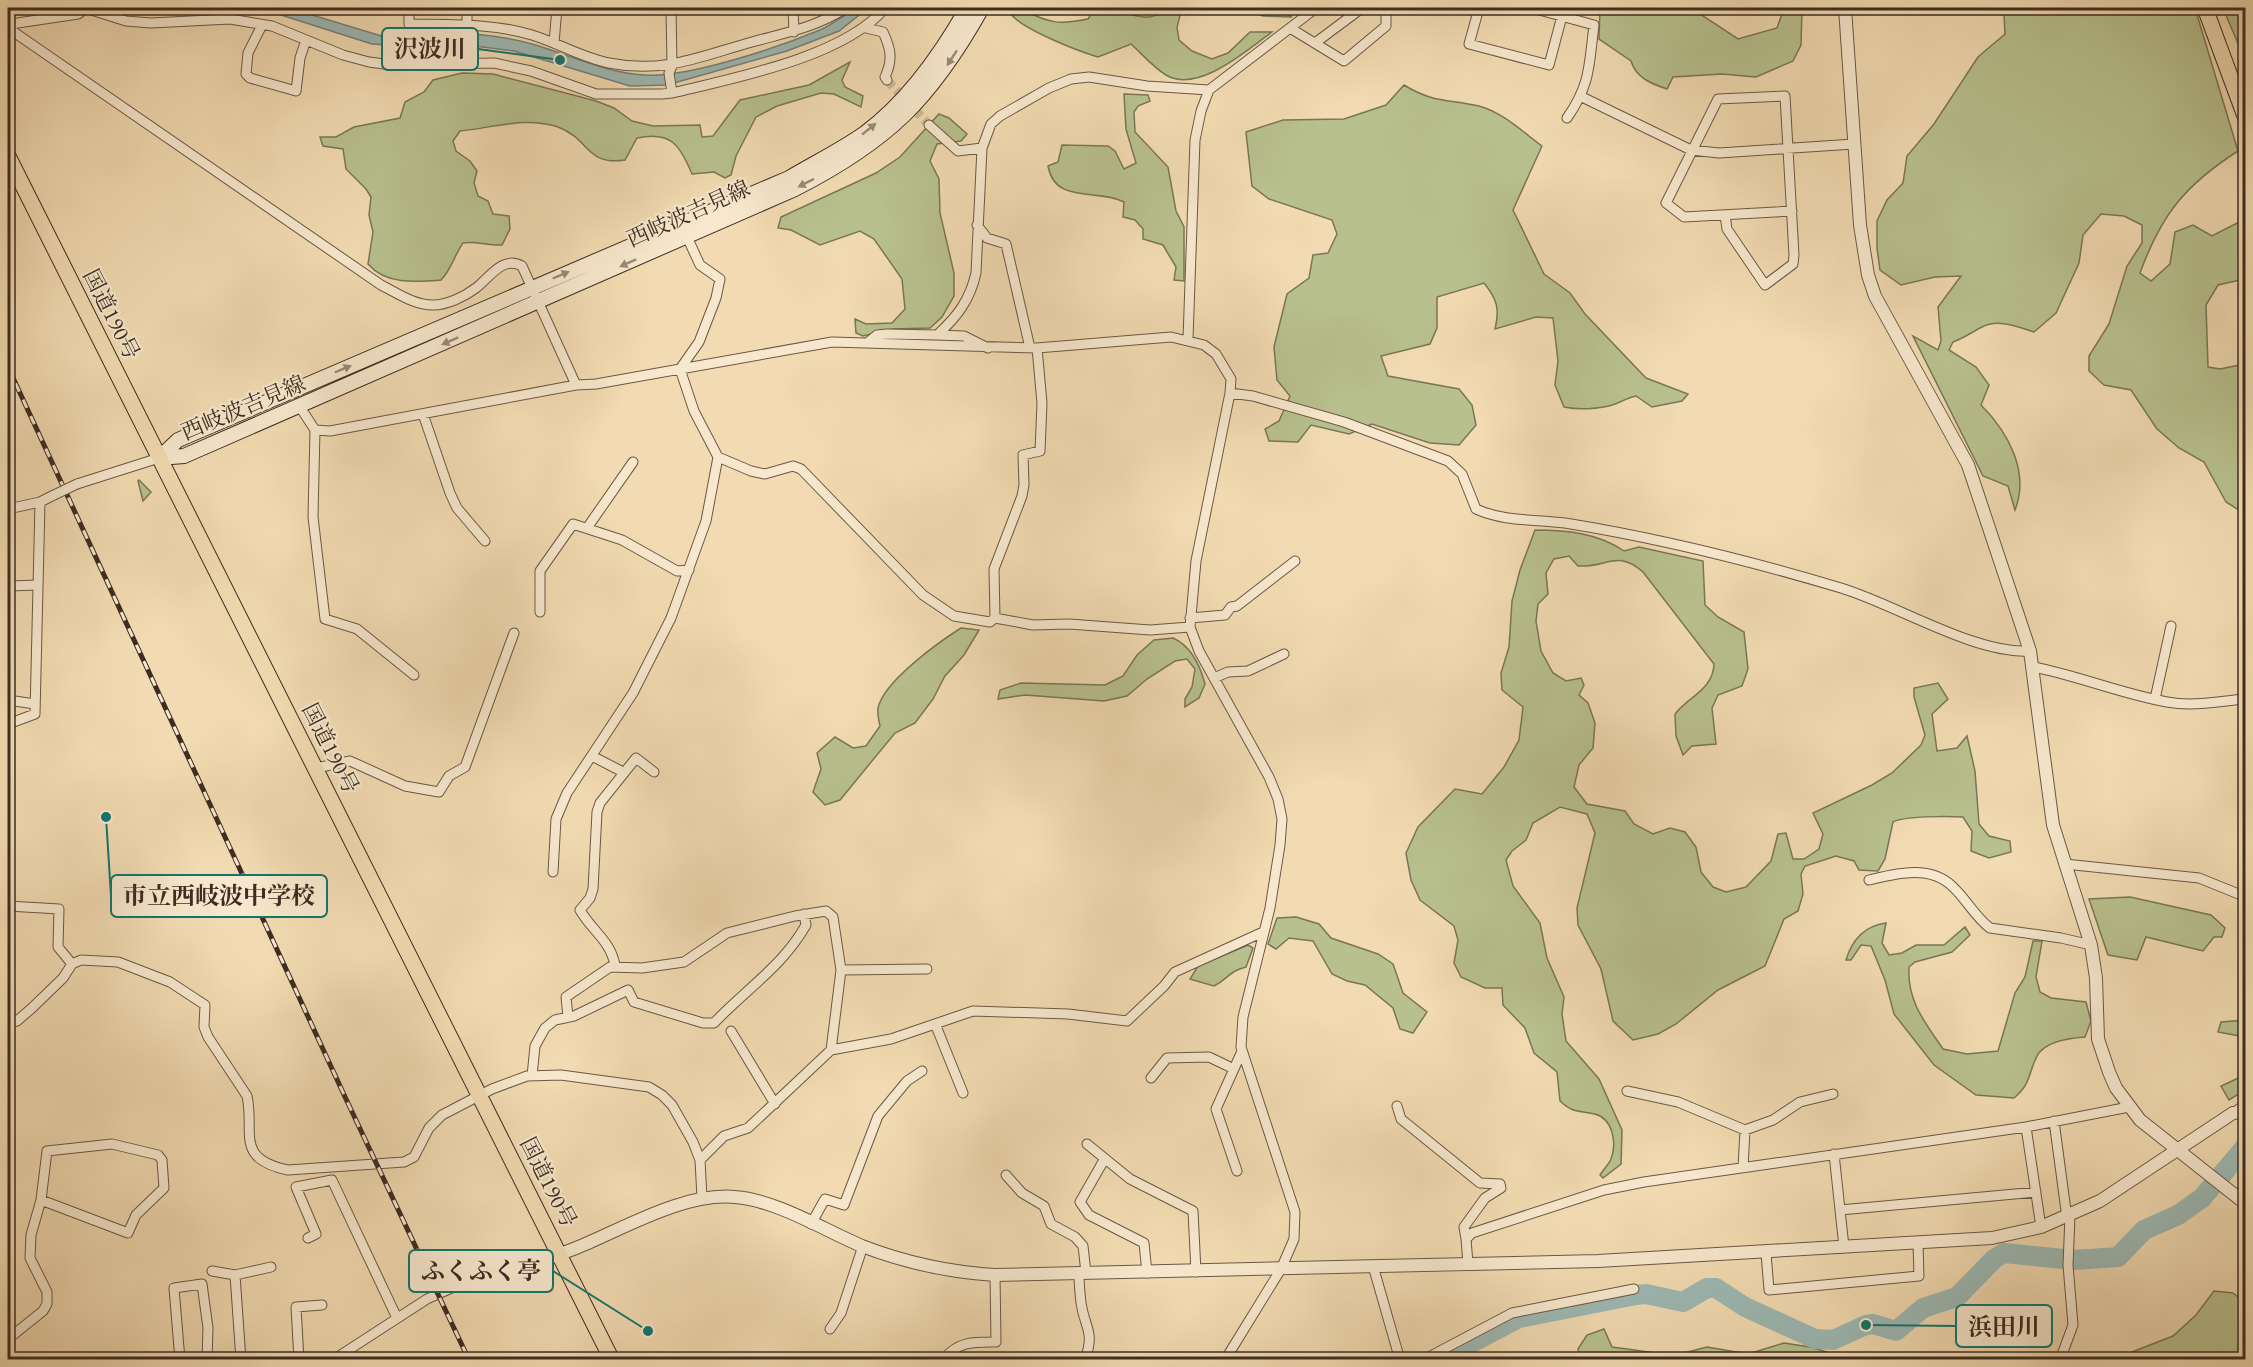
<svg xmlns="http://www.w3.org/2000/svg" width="2253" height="1367" viewBox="0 0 2253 1367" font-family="'EB Garamond','Noto Serif JP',serif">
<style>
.green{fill:#b8c18e;stroke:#7a7658;stroke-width:1.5}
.water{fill:#9db9b4;stroke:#77817a;stroke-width:1.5}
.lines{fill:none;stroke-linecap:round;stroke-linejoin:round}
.river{stroke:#9db9b4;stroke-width:20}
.minor-tunnel{stroke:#ceb895;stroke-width:9;stroke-dasharray:9 4.5;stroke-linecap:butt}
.minor-casing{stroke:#6a5846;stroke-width:11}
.tertiary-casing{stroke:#6a5846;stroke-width:14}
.secondary-casing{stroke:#3d2c22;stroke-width:16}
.primary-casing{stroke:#3d2c22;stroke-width:17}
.trunk-casing{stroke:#3d2c22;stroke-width:17}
.minor{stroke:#f7e8cd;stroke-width:9}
.tertiary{stroke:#f7e8cd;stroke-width:12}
.secondary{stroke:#f7e8cd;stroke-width:14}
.primary{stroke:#f2dbb2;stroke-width:15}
.trunk{stroke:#f2dbb2;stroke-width:15}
.rail-casing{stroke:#3d2c22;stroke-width:5}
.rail{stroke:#f7e8cd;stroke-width:3;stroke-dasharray:9;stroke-linecap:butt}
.minor-bridge-casing{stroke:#6a5846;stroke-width:11;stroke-linecap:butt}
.minor-bridge{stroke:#f7e8cd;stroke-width:9}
.oneway{fill:#9a8a78}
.labels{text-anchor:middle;stroke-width:4.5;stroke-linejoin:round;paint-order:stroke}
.street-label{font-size:22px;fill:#3d2c22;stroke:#f7e8cd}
.leader{fill:none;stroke:#0f766e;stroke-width:2}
.callout-dot{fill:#0f766e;stroke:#f7e8cd;stroke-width:2}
.callout{fill:#f7e8cd;stroke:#0f766e;stroke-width:2}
.callout-label{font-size:24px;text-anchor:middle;font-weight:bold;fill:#3d2c22}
</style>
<rect width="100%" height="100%" fill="#f2dbb2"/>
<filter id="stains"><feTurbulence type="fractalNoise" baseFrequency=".00333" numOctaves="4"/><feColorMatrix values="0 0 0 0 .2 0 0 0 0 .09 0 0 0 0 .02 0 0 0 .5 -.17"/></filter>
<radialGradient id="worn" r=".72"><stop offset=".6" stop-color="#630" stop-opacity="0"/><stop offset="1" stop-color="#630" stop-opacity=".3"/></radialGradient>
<path class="green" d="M1095 8H1126L1129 14C1142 17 1156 21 1163 8H1182L1177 27 1179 40 1192 51 1212 59 1228 53 1250 32H1272C1247 50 1198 94 1166 75 1153 67 1142 54 1131 44L1098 57C1078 51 1021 29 1010 13L1023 10C1049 23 1059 25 1088 19Z
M1243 8H1275L1292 17 1263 16Z
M1600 8H1697L1700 14 1738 39 1777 28 1784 8H1802L1801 45 1793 61 1756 77 1722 74 1673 77 1667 89C1652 84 1636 78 1631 61L1599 39Z
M1996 8H2195L2238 151C2185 185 2161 215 2140 273L2151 281 2170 264 2175 232 2193 225 2212 236 2245 219V279L2218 285 2206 305 2208 367 2220 369 2245 364V514L2226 502 2204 462 2179 448 2157 429 2131 390 2104 385 2089 371V356L2109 324 2127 266 2142 243V225L2124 216 2101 214 2083 235 2079 263 2056 313 2034 332C2018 327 1998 318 1982 327 1972 332 1964 338 1953 342L1949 350 1976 367 1989 385 1981 405C2008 432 2030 472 2015 510L2008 486 1983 476 1913 336 1938 350 1941 341 1938 307 1961 276 1935 277 1901 285 1880 270 1877 248V221L1887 200 1903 183 1907 156 1934 124 1978 57 2005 34 2004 14Z
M2223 8H2245V60Z
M850 62 842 80 845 87 863 96 861 107 834 94 821 93 777 106 756 117 736 156 731 175 725 178 714 172 692 174C680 145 671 131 637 138L625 160C586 166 590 139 558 127 526 116 492 128 460 131L453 141 456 151 470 161 477 171 474 183 478 196 488 201 493 214 509 216 510 229 502 245C488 246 477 241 463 243 454 256 451 270 441 280 416 282 386 285 368 264L373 232 369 215 371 197 366 189 346 169 343 149 323 146 320 137H336L354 127 400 118 405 102 424 92 433 80 462 73 493 74 596 101 614 108 632 121 653 126 700 125 702 137 713 136 740 100 809 85Z
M1404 85C1433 103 1448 99 1479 106 1502 112 1523 132 1542 146L1513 210 1544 274 1570 293 1585 314 1646 378 1688 394 1682 401 1652 407 1636 396C1626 398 1618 404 1609 406 1594 409 1578 410 1564 407L1555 385 1558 361 1553 318 1536 317 1495 329C1500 309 1497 299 1484 283L1437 297V328L1430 344 1381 356 1388 376 1459 389 1472 405 1476 425 1459 445 1430 443 1372 424 1349 434 1311 425 1298 442 1269 441 1265 429 1279 421 1290 396 1277 380 1274 347 1287 294 1309 278 1313 255 1328 253 1337 234 1332 220 1269 199 1252 186 1246 132 1283 120 1344 119 1386 105Z
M1124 94 1148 95 1150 101 1138 106 1134 112 1135 132 1168 167 1176 211 1184 227V281L1174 280 1176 267 1163 245 1143 239V229L1135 220 1123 217 1124 202C1098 188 1055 205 1048 166L1058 162 1062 145 1108 146 1115 151 1124 169 1136 163 1126 129Z
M939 114 949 118 967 134 961 141 937 144 930 161 939 179 940 213 954 273V296L942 317 930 328 892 329 863 336 856 333 855 319 866 324 892 323 905 309 902 279 874 239 860 231 820 245 791 230 778 228 781 217 876 173 900 157Z
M139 480 151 492 143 501 138 481Z
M1535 530C1566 530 1598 533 1624 551L1639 547 1703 561 1705 605 1718 617 1744 632 1748 669 1742 686 1718 695 1712 708 1716 744 1692 746 1683 755 1676 736 1675 714C1689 696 1713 690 1714 664L1643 572C1617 549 1607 568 1578 566L1569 556 1554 559 1546 573 1548 594 1538 604 1536 621 1541 651 1553 673 1566 681 1581 678 1584 685 1579 695 1588 703 1595 723 1593 748 1579 765 1574 787 1587 804 1625 811 1634 824 1653 834 1670 828 1685 832 1696 847 1701 872 1713 887 1726 892 1746 887 1771 861 1778 834 1786 833 1793 859H1804L1819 849 1823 834 1813 813 1872 785 1892 773 1921 745 1925 735 1914 697V688L1938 683 1948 699 1932 714 1937 751 1957 748 1967 736 1975 771 1979 824 1989 836 2010 841 2011 852 1989 858 1971 851 1972 831 1963 817C1949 816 1904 816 1893 822L1885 859 1878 871 1859 870 1854 861 1836 856 1805 866 1801 874 1803 894 1798 911 1784 919 1765 966 1718 990 1676 1024 1658 1034 1633 1040 1613 1021 1601 969 1578 925 1577 908 1595 833 1587 814 1560 807 1533 823 1526 840 1512 851 1506 860 1513 886 1540 923 1547 958 1564 997 1562 1014 1566 1041 1599 1079 1622 1130 1621 1164 1603 1178 1600 1175C1603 1170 1609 1164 1611 1159 1617 1143 1613 1119 1595 1114 1578 1110 1574 1114 1560 1101L1557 1072 1534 1053 1525 1028 1503 1005 1502 988H1485L1461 977 1454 963 1458 940 1454 926 1420 900 1411 880 1406 853 1418 827 1455 789 1482 794 1504 767 1519 740 1523 707 1502 690 1501 673 1509 647 1512 601 1520 570Z
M961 628 979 630 964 655 945 676 933 699 915 723 895 733 840 800 825 805 813 792 821 769 817 753 835 737 853 748 866 746 880 726C879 721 877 713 878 708 884 681 939 642 961 628Z
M1173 638C1191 646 1200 665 1205 684L1199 698 1185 707V699L1192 687 1195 669 1187 659 1175 661 1147 679 1127 696 1104 701 1025 695 998 699 1000 690 1021 683 1105 685 1123 676 1137 655 1154 640Z
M2130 897 2211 915 2225 928 2222 937H2214L2203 951 2146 937 2137 960 2108 955 2089 899Z
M1296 917 1319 924 1331 938 1378 954 1393 964 1403 993 1427 1012 1413 1033 1400 1029 1393 1008 1365 985 1347 981 1332 974 1313 941 1289 938 1276 949 1268 944 1277 918Z
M1886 923 1882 943 1889 955 1902 953 1916 945H1944L1965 927 1970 935 1952 952 1915 962 1909 967C1907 1001 1924 1021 1943 1049L1967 1054 1998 1051 2015 993 2025 977 2033 941H2042L2036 977 2040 992 2051 998 2086 1002 2091 1021 2085 1037C2070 1038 2045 1041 2037 1056 2028 1074 2031 1084 2014 1098L1976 1095 1934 1065 1894 1014 1885 980 1871 946 1861 945 1851 960H1846C1852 940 1864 926 1886 923Z
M1248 945 1253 948 1246 967C1229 971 1228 979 1214 986L1190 979 1198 966Z
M2245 1020V1037L2218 1032 2221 1022Z
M2245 1075V1090L2229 1100 2221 1086Z
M2214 1291 2233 1293 2245 1303V1359H2114L2173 1336 2196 1315Z
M1604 1329 1612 1347 1656 1353H1684L1707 1347 1748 1354 1784 1343 1810 1347 1850 1359H1580L1578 1349 1587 1335Z"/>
<path class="water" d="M113 8H289L388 38C398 32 413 34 424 33 460 32 497 34 532 44 570 55 605 73 645 75 688 78 779 47 820 30 836 23 850 8 868 8L839 31 787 51 667 85 630 86 514 51 451 43 401 46 372 44 278 14 205 10 156 13Z"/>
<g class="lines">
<path class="river" d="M1439 1360 1519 1318 1636 1295 1646 1294 1683 1302 1707 1288H1716L1745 1307 1815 1339 1833 1340 1866 1325 1873 1324 1896 1331 1923 1308 1957 1297 1994 1259 2004 1253 2073 1260 2118 1257 2144 1230 2178 1215 2202 1198 2246 1146"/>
<path class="minor-tunnel" d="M887 80 929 125"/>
<g class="minor-casing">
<path id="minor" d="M85 8 126 21 151 23 230 19 272 26 343 55 369 62 392 65 494 63 531 71 596 94H662L672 93 669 73 672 66 671 8
M86 8 78 14 11 24 8 28 381 285C397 293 414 305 433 305 447 305 464 297 476 288 489 278 503 255 522 266L576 385
M409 8V24C449 25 493 23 532 35 558 43 583 58 609 63 664 74 701 56 752 42 788 32 814 28 846 8
M793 8 794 32
M1479 8 1469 44 1549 65 1562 16
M1532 8 1594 25C1589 64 1591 84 1567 118
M557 9H793
M262 25 248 53 246 74 250 78 296 91 300 58 306 40
M467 25V8
M866 28 883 32C891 49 893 60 885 77L887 80
M1290 28 1344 61 1386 26V8
M554 43 557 8
M1315 43 1362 8
M672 93C734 78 844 57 885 8
M1582 97 1691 150 1719 153 1854 144
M929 125 958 151 982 148
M1725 215 1727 229 1765 285 1793 264 1794 255 1785 96 1718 99 1666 203 1684 217 1792 211
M977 225 987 238 1006 244 1030 348
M687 237 700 265 720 279 716 298 699 342 680 369 694 411 718 457 751 471 765 474 793 466 801 469 923 595 954 616 990 622 995 618 1033 625 1069 624 1150 630 1190 627
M937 335C957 317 970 300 976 273L982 148 991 124 1000 116 1049 88 1071 79 1089 77 1147 86 1209 90
M1188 339 1195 140 1201 111 1209 90 1316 8
M867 343 877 335 887 334 937 335 964 336 988 348
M1230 393 1253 396 1344 422 1448 461 1462 474 1476 509C1504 522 1535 519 1565 523 1658 538 1751 561 1841 588 1897 605 1974 654 2030 651
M300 407 315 430 313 517 325 619 357 629 414 675
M423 414 450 493 457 508 485 541
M315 430 330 431 576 385 596 384 832 342 1037 348 1171 337 1204 345 1216 354 1231 379 1230 393 1196 561 1190 627 1199 651 1269 777 1278 799 1282 819 1280 845 1270 908 1243 1017 1241 1047 1295 1212 1294 1239 1281 1269 1225 1360
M77 484 159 458
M8 509 40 502 54 495
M587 528 633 462
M8 586 38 585
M540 612V571L573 524 622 540 677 571 689 570
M995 618 994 569 1022 496 1024 485 1023 455 1040 451 1042 403 1037 348
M1190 618 1225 615 1231 607 1237 606 1295 561
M2034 667C2079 676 2122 694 2167 702 2194 707 2219 701 2246 699
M1214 678 1228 672 1248 671 1284 654
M2155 699 2171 626
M8 700 35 704
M8 724 35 714 40 502
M592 756 623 772
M316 768 350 761 405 786 439 792 449 776 465 767 514 633
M2065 864 2199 878 2246 897
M553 872 556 819 567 793 633 693 671 618 706 521 718 457
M1869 880C1895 874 1930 864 1953 887 1967 900 1975 917 1990 928L2061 938 2091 945
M8 906 59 909 58 947 72 964
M615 965C610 940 592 931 580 910L590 898 593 889 597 812 600 803 636 758 654 772
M841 970 927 969
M568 1017 566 997 610 967 642 968 684 962 727 933 795 916 826 911 833 917 841 970 831 1050
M8 1024 17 1021 32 1008 63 978 72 964 81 960 118 962 170 982 205 1005 204 1027 208 1037 247 1096C255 1132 234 1159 288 1170L404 1162 414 1157 429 1128 442 1115 492 1089 527 1076 561 1075 649 1087 662 1095 672 1105 693 1142 700 1160 702 1198
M936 1026 963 1093
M731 1031 775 1104
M532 1076 535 1046 545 1028 555 1020 574 1016 628 990 634 1002 703 1023H714C746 989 782 967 806 925L804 914
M1151 1078 1167 1058 1209 1057 1232 1068
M1627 1091 1678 1102 1745 1130 1743 1168
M1397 1106 1401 1119 1480 1183 1500 1184 1501 1188 1485 1198 1464 1227 1466 1239
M2233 1113 2246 1104
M2233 1113 2246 1117
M2054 1121 2067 1218
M2026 1127 2041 1227
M1745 1130 1773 1120 1800 1102 1833 1094
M1087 1144 1130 1179 1193 1211 1196 1272
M1834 1154 1844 1247
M700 1160 724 1136 748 1128 831 1050 891 1039 973 1011 1068 1014 1127 1021 1164 986 1175 972 1263 932
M1104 1160 1080 1202 1089 1215 1144 1243 1147 1273
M1237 1171 1216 1109 1242 1051
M1006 1175 1022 1193 1044 1206 1051 1224 1075 1237 1083 1246 1086 1273
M1840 1210 2036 1192
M811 1224 825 1199 844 1205 878 1116 907 1081 922 1071
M308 1238 316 1234 296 1187 332 1180 397 1318
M1766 1253 1769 1290 1919 1276 1918 1243
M1468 1264 1466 1239 1472 1233 1604 1190 1644 1182 2026 1127 2129 1107
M1373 1266 1400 1360
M212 1271 235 1275 271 1267
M1079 1274C1079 1284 1080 1294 1081 1303 1085 1330 1095 1330 1085 1360
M235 1275 241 1360
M830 1329 841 1313 863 1246
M8 1339 43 1311 47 1304V1292L30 1258 31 1235 41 1200 47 1151 112 1144 158 1155 162 1160 164 1188 136 1215 128 1233 41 1200
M611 1357 635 1360
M762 1359 763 1360
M180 1360 174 1288 202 1284 208 1328 207 1360
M299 1360 296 1307 322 1305
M333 1360 427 1299 463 1283
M943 1360C958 1341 973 1342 996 1342L995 1275
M1423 1360 1512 1313 1634 1289
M2060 1360 2073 1325 2068 1265 2070 1216"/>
</g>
<g class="tertiary-casing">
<path id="tertiary" d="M1845 8 1860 225 1868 275 1875 296 1968 465 2030 651 2053 825 2091 945 2096 978 2098 1039 2109 1072 2116 1088 2140 1120 2246 1204
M463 1283C502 1274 539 1263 576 1248 623 1229 684 1192 735 1197 776 1200 824 1230 862 1246 906 1263 948 1272 995 1275L1598 1261 1992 1238 2041 1227 2100 1201 2233 1113"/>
</g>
<g class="secondary-casing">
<path id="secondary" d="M159 458 184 456 795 189C889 141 931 99 982 8
M159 458 178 440 789 178C814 163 841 150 865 133 908 101 941 54 967 8"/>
</g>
<g class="primary-casing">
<path id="primary" d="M2205 8 2246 119"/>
</g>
<g class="trunk-casing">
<path id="trunk" d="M8 156 612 1360"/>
</g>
<use href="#minor" class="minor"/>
<use href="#tertiary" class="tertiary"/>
<use href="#secondary" class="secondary"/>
<use href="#primary" class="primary"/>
<use href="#trunk" class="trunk"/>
<g class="rail-casing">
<path id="rail" d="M8 367 346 1099 469 1360"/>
</g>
<use href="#rail" class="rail"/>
<g class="minor-bridge-casing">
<path id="minor-bridge" d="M54 495 77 484"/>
</g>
<use href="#minor-bridge" class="minor-bridge"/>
</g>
<defs><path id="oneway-solid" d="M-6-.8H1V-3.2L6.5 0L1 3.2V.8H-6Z" transform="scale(1.5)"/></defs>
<g class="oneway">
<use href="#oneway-solid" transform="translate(952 58) rotate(123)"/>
<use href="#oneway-solid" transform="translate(869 129) rotate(-39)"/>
<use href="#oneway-solid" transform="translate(806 183) rotate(153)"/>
<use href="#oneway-solid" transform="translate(628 263) rotate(156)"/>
<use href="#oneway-solid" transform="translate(561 275) rotate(-23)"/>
<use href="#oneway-solid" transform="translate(450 341) rotate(156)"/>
<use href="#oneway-solid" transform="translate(343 369) rotate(-23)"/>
</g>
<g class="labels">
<g class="street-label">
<text transform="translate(688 213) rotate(-24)" y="8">西岐波吉見線</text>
<text transform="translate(112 314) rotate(63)" y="8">国道190号</text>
<text transform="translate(243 407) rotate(-23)" y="8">西岐波吉見線</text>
<text transform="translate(331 748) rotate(63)" y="8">国道190号</text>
<text transform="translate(549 1182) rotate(63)" y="8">国道190号</text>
</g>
</g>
<path class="leader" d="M560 60L478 49M106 817L111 896M648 1331L553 1271M1866 1325L1956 1326"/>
<g class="callout-dot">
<circle cx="560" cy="60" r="6"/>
<circle cx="106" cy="817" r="6"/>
<circle cx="648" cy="1331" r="6"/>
<circle cx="1866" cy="1325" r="6"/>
</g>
<g class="callout">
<rect x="382" y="28" width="96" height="42" rx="6"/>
<rect x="111" y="875" width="216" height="42" rx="6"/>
<rect x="409" y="1250" width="144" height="42" rx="6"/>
<rect x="1956" y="1305" width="96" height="42" rx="6"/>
</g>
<g class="callout-label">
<text x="430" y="57">沢波川</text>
<text x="219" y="904">市立西岐波中学校</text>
<text x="481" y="1279">ふくふく亭</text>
<text x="2004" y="1335">浜田川</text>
</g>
<rect width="2253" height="1367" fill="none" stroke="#f2dbb2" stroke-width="30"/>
<rect x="9" y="9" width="2235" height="1349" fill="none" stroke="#3d2c22" stroke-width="3"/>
<rect x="15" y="15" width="2223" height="1337" fill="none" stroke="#3d2c22" stroke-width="1.5"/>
<rect width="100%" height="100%" filter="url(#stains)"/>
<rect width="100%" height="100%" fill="url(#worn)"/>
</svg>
